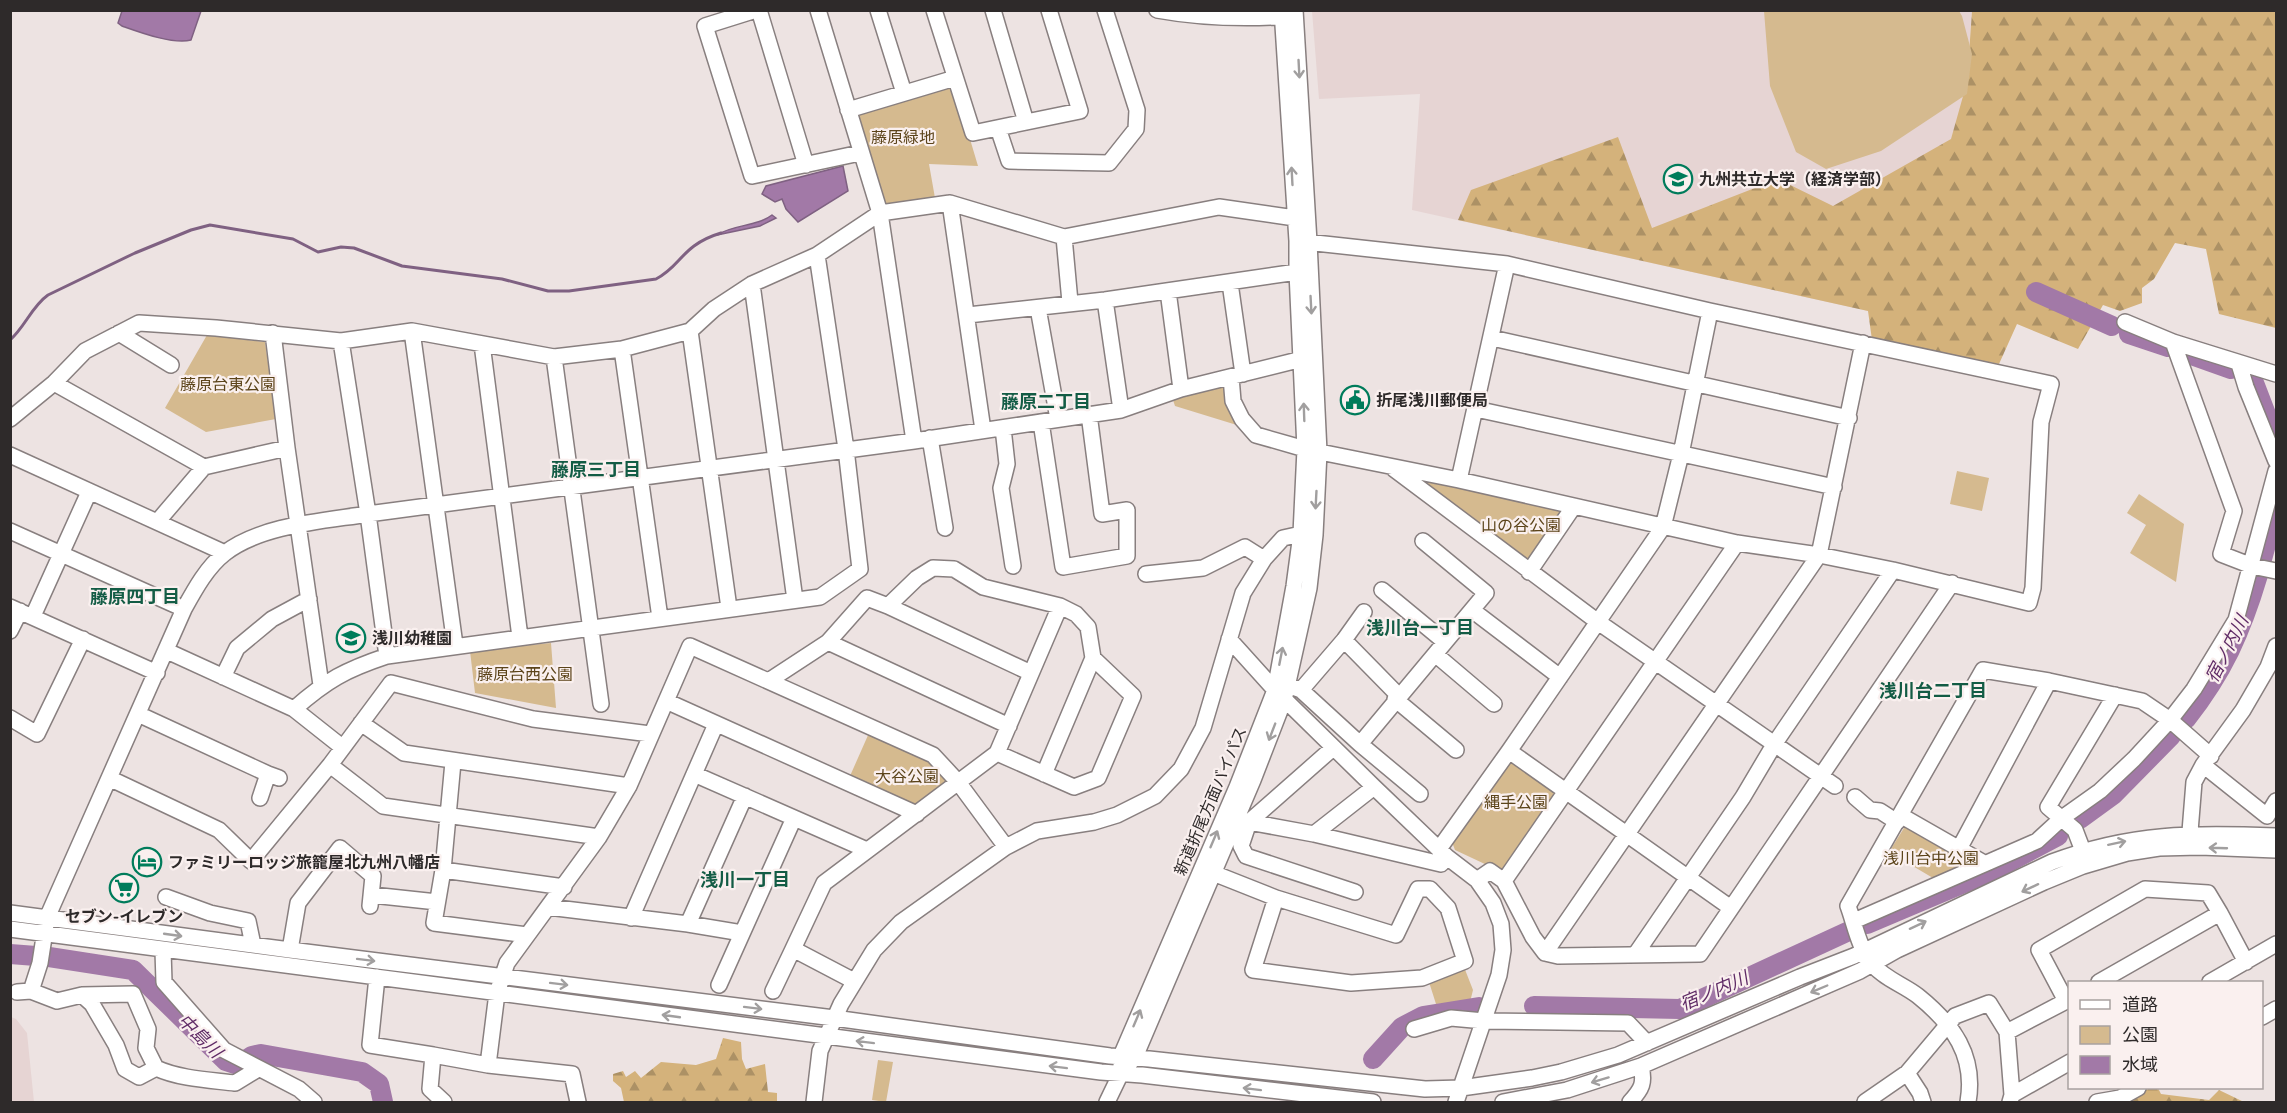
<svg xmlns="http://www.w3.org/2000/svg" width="2287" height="1113" viewBox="0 0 2287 1113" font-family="'Varela Round','Noto Sans JP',sans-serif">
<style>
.built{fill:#e6d4d3}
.forest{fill:url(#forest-firs)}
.park{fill:#d5ba8f}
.water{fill:#a279a7;stroke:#7f6182;stroke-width:1.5}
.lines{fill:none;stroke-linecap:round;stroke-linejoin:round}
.stream{stroke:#7f6182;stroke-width:3}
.river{stroke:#a279a7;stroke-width:20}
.minor-casing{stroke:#887f7f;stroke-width:18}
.minor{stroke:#fff;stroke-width:15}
.oneway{stroke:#a19f9f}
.labels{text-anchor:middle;stroke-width:4.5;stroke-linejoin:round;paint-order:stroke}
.park-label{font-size:16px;fill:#5c441a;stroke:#faf0ef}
.poi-label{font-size:16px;font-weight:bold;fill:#2e2a2a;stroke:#faf0ef;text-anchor:start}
.street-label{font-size:16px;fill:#2e2a2a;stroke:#faf0ef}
.neighbourhood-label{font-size:18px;font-weight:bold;fill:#135c45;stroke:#faf0ef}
.water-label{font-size:18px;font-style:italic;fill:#602c67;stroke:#faf0ef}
</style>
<defs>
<pattern id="forest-firs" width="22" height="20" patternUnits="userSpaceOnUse" patternTransform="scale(1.5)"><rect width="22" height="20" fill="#d4b27b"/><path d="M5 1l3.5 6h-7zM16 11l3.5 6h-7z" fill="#ac9165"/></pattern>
</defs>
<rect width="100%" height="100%" fill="#ede3e2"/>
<path class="built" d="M1312 11H1972L1967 82 1958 149 1868 311 1412 210 1420 94 1319 99Z
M11 1017 16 1019 27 1033 34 1102H11Z"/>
<path class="forest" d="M1972 11H2276V328L2219 314 2206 249 2175 243 2154 279 2142 288V303L2120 311 2103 305 2078 349 2017 324 1999 364 1872 340 1868 311 1458 220 1471 190 1618 137 1652 228 1778 179 1833 206 1951 139 1967 82Z
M723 1038 741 1042 742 1059 746 1069 765 1064 768 1092 777 1093V1102H624L621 1088 613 1081V1074L623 1071 626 1077 635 1071 641 1078 661 1062 696 1065 716 1059Z
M2149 1088H2158L2161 1094 2209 1100 2219 1090 2244 1102H2123Z"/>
<path class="park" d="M1764 11H1959L1962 16 1972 54 1967 94 1881 151 1826 169 1796 152 1770 86Z
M953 82 978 166 929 164 935 198 883 206 856 113Z
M207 335 265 342 276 419 206 432 165 408Z
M1227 385 1240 426 1175 406 1173 400Z
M1957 471 1989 478 1982 511 1950 504Z
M1420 478 1565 510 1528 564 1419 480Z
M2139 494 2184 524 2176 582 2130 553 2146 525 2127 513Z
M551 643 556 708 475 693 470 651Z
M869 733 931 761 951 781 917 807 850 776Z
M1510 759 1559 792 1504 873 1455 850 1452 842Z
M1908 825 1971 863 1933 878 1889 852 1904 828Z
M1464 967 1473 990 1470 1002 1436 1004 1429 982Z
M878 1060 893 1062 886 1102 872 1100Z"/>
<path class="water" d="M122 11V10L201 11 191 40C174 45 139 32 122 26L118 23Z
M843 166 848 191 798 222 786 209 782 199 775 202 762 194 766 186Z
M772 215 776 218 760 226 717 235C734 224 756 227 772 215Z"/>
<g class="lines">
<path class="stream" d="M10 340C25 327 32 306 48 295L135 253 191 230 210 225 293 239 318 252 341 247 354 248 402 266 502 279 548 291H569L656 279C674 270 679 257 694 246 702 240 711 236 721 233"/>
<path class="river" d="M2036 292 2112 326
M2129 334 2168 347
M2186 353 2231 369
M2251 375 2276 440
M2262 559 2276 508
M2186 719C2223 672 2241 632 2258 575
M2080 819 2113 795 2171 736
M1867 924 1990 872 2058 836
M10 954 49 957 133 970 226 1061 238 1065 252 1056 261 1054 362 1072 379 1084 383 1102
M1534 1006 1680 1009 1849 931
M1373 1059 1402 1027 1423 1016 1479 1007"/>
<g class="minor-casing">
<path id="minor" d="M756 10 705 26 752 176 860 153
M759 10 806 165
M818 10 880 213 914 441
M878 10 904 93
M934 10 973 133 1080 111 1049 10
M993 10 1026 122
M1157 10C1201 18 1248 19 1292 16
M848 110 955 78
M998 128 1009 161 1109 163 1136 129 1137 110 1105 10
M950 203 983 430
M1064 237 1070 302
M1230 283 1243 374
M752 284 795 600
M1168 291 1181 389
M1105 300 1121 410
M1038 308 1058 419
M968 315 1105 300 1297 272H1307
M2125 322 2173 342 2276 374
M412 331 455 645
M690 331 729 608
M119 333 171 365
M273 333 287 448 321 685
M1492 338 1849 418
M341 341 368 514 387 656
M2173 342 2234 511 2221 554 2252 566 2276 571
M482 344 520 637
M622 349 660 618
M554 357 601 704
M2239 364 2246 387 2276 461
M1231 377 1233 401 1242 419 1256 435 1305 449 1459 480 1737 543 1819 555 1893 570 2029 603 2033 588 2041 422 2051 384 1710 311 1507 264 1297 241
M54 383 204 467
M1476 409 1834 487
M10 419 54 383 85 351 139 323 216 328 341 341 412 331 554 357 622 349 690 331 714 309 752 284 817 255 880 213 950 203 1064 237 1219 207 1295 218H1307
M1041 422 1063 567 1127 556V510L1102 514 1089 414
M1003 428 1007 464 1001 488 1013 566
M930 438 945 528
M10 455 225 553
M1394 469 1598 622 1835 786
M1459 480 1507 264
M158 521 204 467 287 448
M10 531 184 609
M1529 572 1574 506
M1146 574 1203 568 1245 547 1264 559
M1382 590 1445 642
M888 606 917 578 933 568 954 569 983 587 1060 606 1076 614 1088 627 1093 658 1133 696 1098 778 1074 787 997 753
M10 607 157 673
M1472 610 1560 677
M33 616 89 492
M10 631 20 611
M1229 639 1275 690 1374 787 1447 857 1477 880 1493 903 1501 924 1503 950 1499 975 1456 1102
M1344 640 1398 695
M828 642 1009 726
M167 651 294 709 342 747
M1435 654 1494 704
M223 677 237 648 272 619 309 599
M770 680 828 642 867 598 888 606 1031 673
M1287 685 1301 690 1360 744 1486 593 1423 541
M1301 690 1344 640 1364 612
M1395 699 1456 750
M666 701 917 814
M294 709C327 680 345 670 387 656L820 597 860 569 846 449 817 255
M138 714 268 774 279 778
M10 718 37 734 83 639
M361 723 404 753 629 786
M1360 744 1420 794
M1333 748 1249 822 1314 834 1441 864 1447 857
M1509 751 1731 908
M453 762 443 870 434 923 527 935
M330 765 383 806 599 837
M2203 765 2267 816 2276 801
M694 774 867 850
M1044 774 1093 658
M109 778 219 830 251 861 330 765 391 683 533 719 650 734
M1855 797 1870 810 1880 811 1897 822
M260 798 268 774
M1900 815 1984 863
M1249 822 1241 846 1246 856 1355 892
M1314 834 1374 787
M2189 844 2194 782 2203 765 2243 710 2268 667 2276 646
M1439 849 1509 751 1663 527 1681 454 1710 311
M1959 849 2049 681
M2083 851 2075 830 2048 807 2115 695
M443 870 564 887
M1213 873 1276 898 1396 935 1418 889H1430L1448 908 1465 961 1422 978 1351 983 1253 970 1276 898
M1477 880 1490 871 1504 881 1533 937 1545 953 1558 956 1700 954 1952 583
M1504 881 1737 543
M372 895 437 902
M166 897 210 913 248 921 253 945
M548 907 688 924 742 933
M10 913 290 950 834 1018 1110 1056 1149 1059 1425 1089 1461 1088 1532 1078 1561 1072 1618 1055 1800 977 1854 956 2052 862C2132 832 2193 833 2276 836
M631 918 716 724
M1854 921 2037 841 2062 818 2100 791 2134 759 2170 720 2194 689 2236 620 2276 471
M688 924 745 796
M10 929 1101 1072 1142 1075 1373 1102
M290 950 298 903 340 848 373 876 370 906
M163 951 164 982 224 1050 299 1089 314 1102
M1545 953 1819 555 1863 343
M1635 955 1743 797 1775 743 1893 570
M377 977 370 1045 433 1055
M854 981 793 949 824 883 997 753 1060 606
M2099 982 2220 913 2246 962
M2210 982 2276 944
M719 985 794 818
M31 991 57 1001 82 995 133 994 148 1029 146 1048 156 1068 139 1077 125 1069 116 1045 92 1004 82 995
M773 991 793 949
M17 992 31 991 40 963 47 918 54 902 184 609C195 589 207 567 225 553 261 525 324 521 368 514L914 441 1121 410 1181 389 1314 356
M2066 1001 2039 950 2145 889 2208 893 2220 913
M2262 1017 2276 1009
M1414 1029 1451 1018 1484 1021 1628 1023 1647 1043
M2007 1032 2070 999
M1121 1064V1056L1237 787 1275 690 1294 586 1301 534 1305 449 1297 272V241L1282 10
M156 1068C180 1079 210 1080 235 1083L258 1069
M1907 1073 1920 1093 1923 1102
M2012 1095 2070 1062
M444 1102 430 1089 433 1055 488 1065
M578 1102 572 1074 488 1065 497 993 507 963 599 837 629 786 690 646 933 755 958 782 1006 847
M814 1102 820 1051 841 1004 874 950 901 922 1006 847 1037 831 1094 822 1117 815 1155 796 1181 769 1203 728 1243 593 1264 559 1283 538 1301 534H1309
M1107 1102 1121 1073 1135 1057 1253 780 1284 700 1309 588 1315 535 1319 452 1309 242 1295 10
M1503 1102 1567 1090 1641 1066 1860 971 1897 950 2044 882 2083 866 2127 853 2159 848 2200 847 2276 850
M1630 1102C1642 1089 1645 1083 1641 1066
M1865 1102 1907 1073 1955 1016 1989 1003 2007 1032 2012 1095 2010 1102
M1968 1102C1976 1056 1953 1024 1918 996 1904 985 1885 979 1873 965 1859 949 1855 925 1848 906L1983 670 2049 681 2142 701 2170 720 2211 756
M2097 1102 2120 1098 2138 1088"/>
</g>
<use href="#minor" class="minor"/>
</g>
<defs><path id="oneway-shaft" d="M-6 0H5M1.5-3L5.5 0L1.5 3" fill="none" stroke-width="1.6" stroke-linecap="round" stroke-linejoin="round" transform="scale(1.5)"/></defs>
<g class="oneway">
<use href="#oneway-shaft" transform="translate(1299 69) rotate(87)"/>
<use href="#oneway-shaft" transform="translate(1292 176) rotate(-93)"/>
<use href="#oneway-shaft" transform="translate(1311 305) rotate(87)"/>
<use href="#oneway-shaft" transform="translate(1304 412) rotate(-92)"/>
<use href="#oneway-shaft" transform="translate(1316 500) rotate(93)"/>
<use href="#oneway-shaft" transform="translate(1281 656) rotate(-79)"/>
<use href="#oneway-shaft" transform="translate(1272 732) rotate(111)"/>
<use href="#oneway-shaft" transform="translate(1214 839) rotate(-67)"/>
<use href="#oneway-shaft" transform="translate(2117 843) rotate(-12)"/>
<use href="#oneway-shaft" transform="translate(2218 848) rotate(-178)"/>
<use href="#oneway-shaft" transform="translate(2030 888) rotate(155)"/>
<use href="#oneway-shaft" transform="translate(1918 925) rotate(-25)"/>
<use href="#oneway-shaft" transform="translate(173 935) rotate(8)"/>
<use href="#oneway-shaft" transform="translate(366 960) rotate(7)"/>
<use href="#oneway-shaft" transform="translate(559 984) rotate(7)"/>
<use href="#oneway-shaft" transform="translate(1819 989) rotate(157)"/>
<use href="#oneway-shaft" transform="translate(753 1008) rotate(7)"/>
<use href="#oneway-shaft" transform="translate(671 1016) rotate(-172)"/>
<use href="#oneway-shaft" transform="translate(1137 1018) rotate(-67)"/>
<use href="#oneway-shaft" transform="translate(865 1042) rotate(-173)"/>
<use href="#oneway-shaft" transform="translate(1058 1067) rotate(-173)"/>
<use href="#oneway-shaft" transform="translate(1600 1080) rotate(163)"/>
<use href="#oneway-shaft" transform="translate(1252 1089) rotate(-173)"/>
</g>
<defs>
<g id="university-ring" transform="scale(1.5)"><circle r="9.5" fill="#faf0ef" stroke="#007c5b" stroke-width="1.5"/><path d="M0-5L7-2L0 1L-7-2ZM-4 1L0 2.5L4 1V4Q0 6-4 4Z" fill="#007c5b"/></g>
<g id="civic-ring" transform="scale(1.5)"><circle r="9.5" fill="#faf0ef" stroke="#007c5b" stroke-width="1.5"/><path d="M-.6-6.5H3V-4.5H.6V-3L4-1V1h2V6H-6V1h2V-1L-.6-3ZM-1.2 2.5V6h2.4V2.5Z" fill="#007c5b"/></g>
<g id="school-ring" transform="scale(1.5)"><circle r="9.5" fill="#faf0ef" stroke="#007c5b" stroke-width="1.5"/><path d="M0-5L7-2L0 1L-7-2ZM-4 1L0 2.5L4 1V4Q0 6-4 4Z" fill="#007c5b"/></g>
<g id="hotel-ring" transform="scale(1.5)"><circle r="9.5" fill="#faf0ef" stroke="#007c5b" stroke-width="1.5"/><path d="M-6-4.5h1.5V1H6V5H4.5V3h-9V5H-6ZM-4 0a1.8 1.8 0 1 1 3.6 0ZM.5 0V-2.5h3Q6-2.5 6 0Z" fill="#007c5b"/></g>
<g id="supermarket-ring" transform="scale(1.5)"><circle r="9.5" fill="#faf0ef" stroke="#007c5b" stroke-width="1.5"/><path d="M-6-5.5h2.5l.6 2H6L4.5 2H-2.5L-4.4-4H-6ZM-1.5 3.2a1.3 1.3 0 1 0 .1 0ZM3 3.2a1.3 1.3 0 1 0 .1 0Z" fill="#007c5b"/></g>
</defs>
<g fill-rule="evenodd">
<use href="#university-ring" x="1678" y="179"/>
<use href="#civic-ring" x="1355" y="400"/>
<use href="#school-ring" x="351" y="638"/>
<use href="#hotel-ring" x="147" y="862"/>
<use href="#supermarket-ring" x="124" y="888"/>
</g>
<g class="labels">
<g class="park-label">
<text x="903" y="143">藤原緑地</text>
<text x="228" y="390">藤原台東公園</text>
<text x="1521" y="531">山の谷公園</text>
<text x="525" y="680">藤原台西公園</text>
<text x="907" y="782">大谷公園</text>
<text x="1516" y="808">縄手公園</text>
<text x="1931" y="864">浅川台中公園</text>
</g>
<g class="poi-label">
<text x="1699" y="185">九州共立大学（経済学部）</text>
<text x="1376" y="406">折尾浅川郵便局</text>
<text x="372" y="644">浅川幼稚園</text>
<text x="168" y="868">ファミリーロッジ旅籠屋北九州八幡店</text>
<text x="124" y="922" text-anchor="middle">セブン-イレブン</text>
</g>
<g class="street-label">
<text transform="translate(1210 801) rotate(-67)" y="6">新道折尾方面バイパス</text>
</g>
<g class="neighbourhood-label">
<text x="1046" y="408">藤原二丁目</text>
<text x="596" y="476">藤原三丁目</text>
<text x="135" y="603">藤原四丁目</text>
<text x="1420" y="634">浅川台一丁目</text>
<text x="1933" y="697">浅川台二丁目</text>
<text x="745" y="886">浅川一丁目</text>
</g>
<g class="water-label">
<text transform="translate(2227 649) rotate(-63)" y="6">宿ノ内川</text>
<text transform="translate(1714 991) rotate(-23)" y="6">宿ノ内川</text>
<text transform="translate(200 1036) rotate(45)" y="6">中島川</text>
</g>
</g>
<rect width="2287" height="1113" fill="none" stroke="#2e2a2a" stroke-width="24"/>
<rect x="2068" y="981" width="195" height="108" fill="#faf0ef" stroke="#a8a1a0" stroke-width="1.5"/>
<rect x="2080" y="1000" width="30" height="9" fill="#ffffff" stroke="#a8a1a0" stroke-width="1.5"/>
<text x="2122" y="1011" font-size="18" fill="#2e2a2a">道路</text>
<rect x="2080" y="1026" width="30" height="18" fill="#d5ba8f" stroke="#a8a1a0" stroke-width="1.5"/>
<text x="2122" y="1041" font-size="18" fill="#2e2a2a">公園</text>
<rect x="2080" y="1056" width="30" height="18" fill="#a279a7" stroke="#a8a1a0" stroke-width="1.5"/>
<text x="2122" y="1071" font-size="18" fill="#2e2a2a">水域</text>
</svg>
